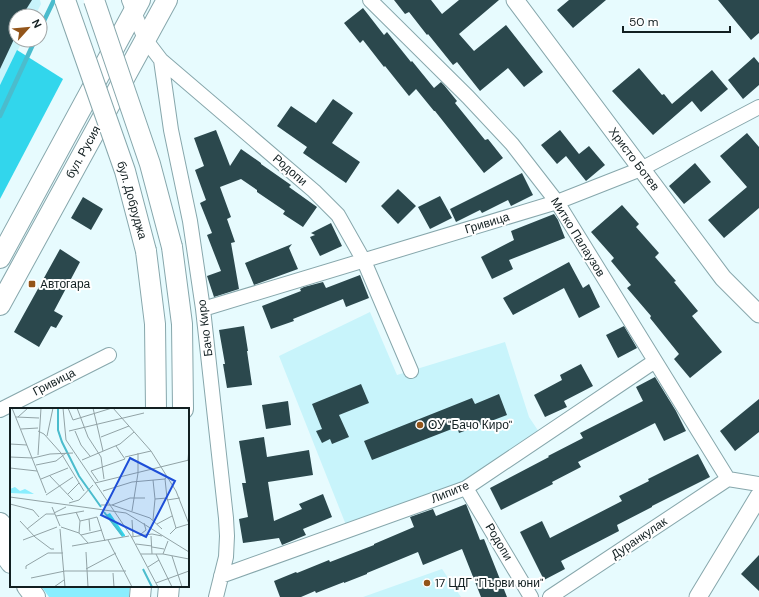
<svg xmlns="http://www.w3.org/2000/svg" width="759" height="597" viewBox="0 0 759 597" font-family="'DM Sans',sans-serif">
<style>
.built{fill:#c8f4fb}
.green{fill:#8aeefe}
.forest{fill:#32d6ec}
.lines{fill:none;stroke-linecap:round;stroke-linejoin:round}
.stream{stroke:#4bbccd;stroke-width:4.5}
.building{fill:#2b484d}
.minor-casing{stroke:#87a7ac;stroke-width:16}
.tertiary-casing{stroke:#87a7ac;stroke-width:19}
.secondary-casing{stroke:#87a7ac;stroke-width:22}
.minor{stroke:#fff;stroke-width:14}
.tertiary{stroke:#fff;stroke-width:17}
.secondary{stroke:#fff;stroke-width:20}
.secondary-bridge-casing{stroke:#87a7ac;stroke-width:22;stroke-linecap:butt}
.secondary-bridge{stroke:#fff;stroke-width:20}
.poi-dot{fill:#93551a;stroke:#fff;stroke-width:1.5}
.labels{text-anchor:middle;stroke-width:4;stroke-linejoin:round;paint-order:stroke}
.street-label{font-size:12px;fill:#121f21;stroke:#fff}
.poi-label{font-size:12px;fill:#121f21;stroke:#fff;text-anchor:start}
.inset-river{fill:none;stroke:#4bbccd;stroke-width:2}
.inset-road{fill:none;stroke:#92a3a6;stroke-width:1}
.view{fill:#1d4ed8;fill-opacity:0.15;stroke:#1d4ed8;stroke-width:2}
.inset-edge{fill:none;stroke:#121f21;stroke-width:2}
</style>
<rect width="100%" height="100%" fill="#e7fbfe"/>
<path class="built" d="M0 0H40L41 4 35 16H16V40H23L0 85Z
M370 312 397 375 505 342 529 417 539 432 466 481 346 525 279 356Z
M442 569 461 597H363Z"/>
<path class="green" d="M41 586H130L129 597H49Z"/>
<path class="forest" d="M17 50 63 79 0 199V85Z"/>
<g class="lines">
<path class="stream" d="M40 29 54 0
M0 116 35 40"/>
</g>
<path class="building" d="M0 0H32L22 16H16V35L0 69Z
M394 0H431L442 14 459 0H499L459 34 474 51 506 25 543 72 524 87 508 68 480 91 457 62 453 65 428 34 427 35 409 12 405 14Z
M569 0H606L573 28 557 10Z
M718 0H759V33L751 40Z
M363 8 384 35 387 32 411 62 412 61 434 88 441 82 444 85 457 101 455 103 485 140 488 139 503 158 484 173 435 111H434L416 89 409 96 385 66 384 67 363 40 360 43 344 23Z
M754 57 759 63V85L743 99 728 80Z
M639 68 662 95 664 94 672 104 712 70 728 89 701 112 692 101 653 135 612 91Z
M333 99 353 113 332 143 360 162 346 183 303 153 307 147 277 126 291 106 316 123Z
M216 130 230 166 241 149 261 163V164L291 185 289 187 317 207 303 227 283 214 285 211 257 192V190L241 179 220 187 231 217 227 219 235 242 231 243 239 289 214 297 207 276 221 271 207 235 212 233 200 203 206 200 195 170 204 166 194 138Z
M560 130 579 154 589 146 605 165 586 181 566 156 557 164 541 145Z
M747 133 759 147V208L724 238 708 220 747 187 720 156Z
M695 163 711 182 684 204 669 186Z
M522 173 533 195 511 206 508 200 482 213 480 210 456 222 450 209Z
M398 189 416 206 398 224 381 206Z
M440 196 445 205 452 218 430 229 418 207Z
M83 197 103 209 91 230 71 218Z
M622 205 639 224 636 227 659 253 655 257 676 281 674 282 698 311 692 316 722 352 690 378 674 359 679 354 650 318 651 316 627 288 631 285 611 261 614 258 591 232Z
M554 214 558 220 565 238 509 260 513 269 492 279 481 257 514 240 511 231Z
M331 223 342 246 320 256 310 237 315 235 311 233Z
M292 244 289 248 298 269 254 285 245 263Z
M60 249 80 262 54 311 63 316 56 328 51 326 39 347 14 332Z
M569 262 583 288 589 284 600 307 579 318 564 288 513 315 503 298Z
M360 275 369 298 346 307 343 299 293 319 294 321 271 329 262 306 301 291 300 289 304 287 323 282 326 288Z
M244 326 248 351H247L252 385 227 388 223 364H225L219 330Z
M624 326 637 348 618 358 606 335Z
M581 364 593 386 564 401 567 407 545 417 534 395 562 380 560 375Z
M655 377 676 411 686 431 664 441 655 423 578 462 581 467 552 482 553 484 501 510 490 488 549 457 548 456 583 438 580 433 643 401 636 387Z
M361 384 369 403 339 415 349 437 332 444 330 439 322 443 316 431 322 429 312 404Z
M499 394 507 415 459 433 457 427 372 460 364 441 472 398 475 404Z
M759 399V432L735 451 720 431Z
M288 401 291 425 266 429 262 405Z
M264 437 267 457 309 450 313 475 268 482 274 521 302 509 299 504 323 494 332 517 303 529 306 535 282 545 279 538 243 543 239 519 248 517 242 483H246L239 441Z
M698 454 710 477 652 506V507L617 525 619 531 561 561 565 569 544 580 520 532 542 521 550 538 622 501 619 496 649 481 648 479Z
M466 504 480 540 484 539 507 597H481L462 549 423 565 418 552 367 573V574L344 583V582L316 593 315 591 301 597H280L274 581 296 572 297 573 329 560 330 562 374 545V544L414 527 410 517 433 509 436 516Z
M759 555V591L741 574Z"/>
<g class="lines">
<g class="minor-casing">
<path id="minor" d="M129 0 145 39 161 60 314 191 338 215 364 261 411 371
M370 0 468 97 512 144 557 202 728 479 759 484
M161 60 171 130 190 221 203 309 226 518 227 536 226 557 216 597
M203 309 557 202 641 169 759 107
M0 410 109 355
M466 488 531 597
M221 576 466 488 655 361
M550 597 728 479"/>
</g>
<g class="tertiary-casing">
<path id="tertiary" d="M515 0 723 278 759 314
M698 597 759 496"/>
</g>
<g class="secondary-casing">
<path id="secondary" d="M172 247 182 324 183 409
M146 251 155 324 156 409
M0 258 140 0
M0 305 167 0
M0 523 11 537
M0 548 11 563
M27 586 35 597
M140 597 141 586
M168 597 169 586"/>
</g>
<use href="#minor" class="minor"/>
<use href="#tertiary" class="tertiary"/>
<use href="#secondary" class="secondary"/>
<g class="secondary-bridge-casing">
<path id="secondary-bridge" d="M65 0 125 171 146 251
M94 0 150 164 172 247"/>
</g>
<use href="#secondary-bridge" class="secondary-bridge"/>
</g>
<g class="poi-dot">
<rect x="28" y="280" width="8" height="8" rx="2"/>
<circle cx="420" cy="425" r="4"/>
<circle cx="427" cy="583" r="4"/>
</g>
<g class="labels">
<g class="street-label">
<text transform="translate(83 152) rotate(-61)" y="4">бул. Русия</text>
<text transform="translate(634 159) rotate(53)" y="4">Христо Ботев</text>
<text transform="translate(290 170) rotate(41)" y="4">Родопи</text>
<text transform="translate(132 200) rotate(74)" y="4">бул. Добруджа</text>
<text transform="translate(487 223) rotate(-17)" y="4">Гривица</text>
<text transform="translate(578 237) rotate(58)" y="4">Митко Палаузов</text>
<text transform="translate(205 328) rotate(-97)" y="4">Бачо Киро</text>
<text transform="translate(54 382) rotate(-27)" y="4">Гривица</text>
<text transform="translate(450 492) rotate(-22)" y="4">Липите</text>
<text transform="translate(639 538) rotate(-34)" y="4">Дуранкулак</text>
<text transform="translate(499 542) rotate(59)" y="4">Родопи</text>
</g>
<g class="poi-label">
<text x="40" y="288">Aвтогара</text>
<text x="428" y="429">ОУ "Бачо Киро"</text>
<text x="435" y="587">17 ЦДГ "Първи юни"</text>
</g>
</g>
<g transform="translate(10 408)">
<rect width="179" height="179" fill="#e7fbfe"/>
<path d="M5 79 10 83 15 81 24 86 0 85V81Z" fill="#8aeefe"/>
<path d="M100 105 115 127V128L112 129 96 107Z" fill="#32d6ec"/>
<path class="inset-river" d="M48 0V22L52 34 69 68 91 99M94 104 112 127M133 161 142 179"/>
<path class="inset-road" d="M2 0 36 85M53 0 56 32 121 128 148 179M58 0 63 12 102 0M67 0 78 29 91 49 94 71M83 0 93 43M103 0 141 43 166 83 179 116M6 9 29 10M8 9 18 0M11 21 28 20M28 23 34 26 51 45 74 83M59 23 134 5M65 23 71 37 80 48M37 28 43 0M91 29 119 18M0 36 17 37M28 47 31 0M0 49 23 50 40 46 63 45M115 49 141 43M72 52 110 36 124 24M178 53 179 39M26 57 46 53 56 45M0 60 27 63M39 67 63 92M31 71 58 60M155 71 157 90 166 120M88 73 81 63 115 51 106 38M85 75 179 52M93 83 122 74 155 71 157 68M58 86 69 75M36 87 63 69M0 89 116 105 179 144M145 91 157 90M157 92 170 90M59 95 69 92 83 77M0 96 23 102 29 109M91 97H102L120 90H135M102 97 140 110 152 121M42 99 50 118M122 103 128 65V45M66 104 70 113 69 125M44 105 56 99M46 108 74 103M79 111 87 109 95 133M122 112 123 128M143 112 145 91 143 72M10 113 25 129 41 141H44M70 113 79 111 80 123M147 116 162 108M51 119 69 125 78 135M17 121 36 106H45M50 121 55 179M131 126 136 122 134 115M160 126 166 120 179 116M71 127 92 122M141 128 142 146M121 129 142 126 152 128M13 132 47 119M98 132 122 179M126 136 142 138M62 138 119 128M142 139 154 141M76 144 78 179M131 146H153L179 151M146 146 162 179M153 146 158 133M162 148 172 179M138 159 149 152M16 161V158L38 145H53M76 161 106 145M103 165 104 179M21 170 55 163H116M146 175 179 163M44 179 54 172"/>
<path class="view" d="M120 50 165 73 136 129 91 107Z"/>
<rect width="179" height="179" class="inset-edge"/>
</g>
<g transform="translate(28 28) rotate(63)"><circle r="19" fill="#ffffff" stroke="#a0a5a6"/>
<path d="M0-3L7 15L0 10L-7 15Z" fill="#93551a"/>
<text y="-6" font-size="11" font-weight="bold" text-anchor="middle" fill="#121f21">N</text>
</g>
<path d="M623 26v6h107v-6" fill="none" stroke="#121f21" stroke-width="2"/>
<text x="629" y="26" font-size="12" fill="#121f21" stroke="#ffffff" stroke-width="3" paint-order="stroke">50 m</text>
</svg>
